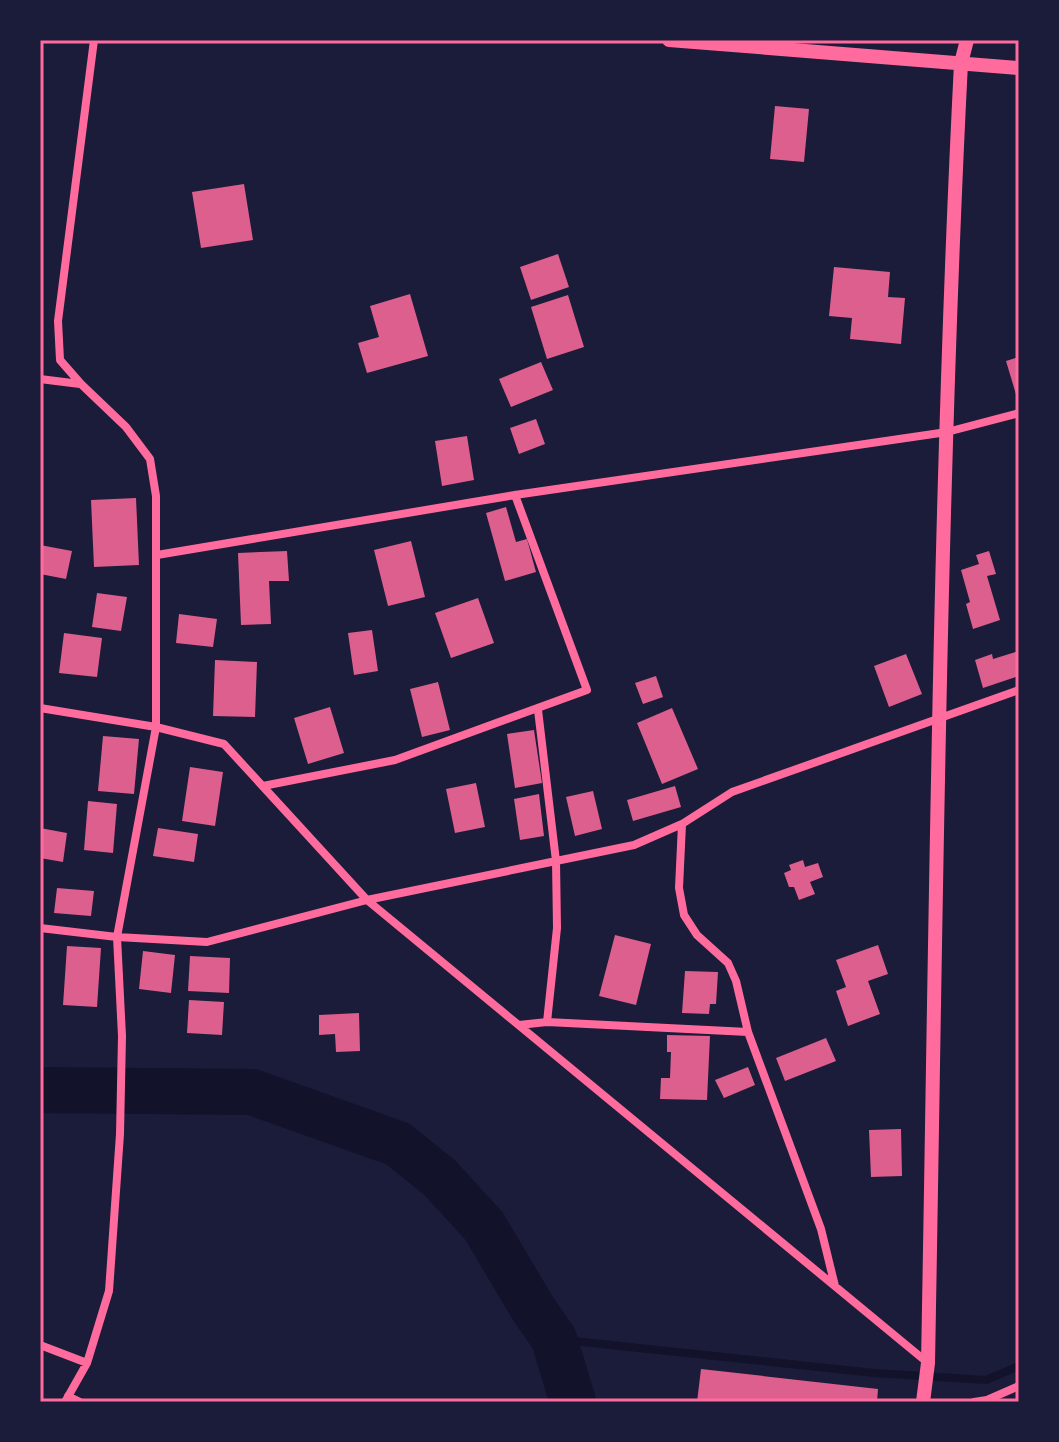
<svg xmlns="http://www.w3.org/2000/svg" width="1059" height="1442" viewBox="0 0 1059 1442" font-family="'Asap Condensed',sans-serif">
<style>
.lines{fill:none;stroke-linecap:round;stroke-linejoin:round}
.stream{stroke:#12122b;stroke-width:8}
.river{stroke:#12122b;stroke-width:46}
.building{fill:#dd5f8e}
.minor{stroke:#ff6b9d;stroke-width:8}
.tertiary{stroke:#ff6b9d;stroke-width:14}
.neatline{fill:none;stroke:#ff6b9d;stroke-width:3}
</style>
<rect width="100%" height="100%" fill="#1b1b3a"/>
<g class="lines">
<path class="stream" d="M554 1339 874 1373 986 1380 1019 1366"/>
<path class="river" d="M40 1090 252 1092 398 1144 440 1178 484 1226 532 1307 554 1339 573 1402"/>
</g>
<path class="building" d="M775 106 809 109 804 162 770 159Z
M244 184 253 240 201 248 192 192Z
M558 254 569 287 531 300 520 267Z
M834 267 890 272 888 297 905 298 901 344 850 339 852 318 829 316Z
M410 294 428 356 367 373 358 343 379 337 370 306Z
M568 295 584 347 547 359 531 307Z
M1019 357V401H1018L1006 361Z
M541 362 553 390 511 407 499 379Z
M536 419 545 444 519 454 510 428Z
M467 436 474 480 442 486 435 441Z
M136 498 139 565 94 567 91 500Z
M506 507 516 542 527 539 536 572 505 581 486 513Z
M411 541 425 597 388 606 374 550Z
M40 545 72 551 66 579 40 574Z
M287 551 289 581H269L271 624 241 625 238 553Z
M989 551 996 574 987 576 1000 620 973 629 966 604 970 602 961 570 979 564 976 555Z
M97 593 127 597 121 631 92 627Z
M478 598 494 643 451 658 435 613Z
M179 614 217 619 213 647 176 643Z
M372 630 378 671 354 675 348 633Z
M64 633 102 638 97 677 59 673Z
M1019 651V676L983 688 975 660 992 654 993 659Z
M906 654 922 694 889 707 874 666Z
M215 660 257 662 255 717 213 716Z
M656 676 663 697 643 704 635 683Z
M438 682 450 730 422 737 410 689Z
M330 707 344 753 308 764 294 718Z
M672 708 698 769 662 784 637 723Z
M534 730 542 783 515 788 507 734Z
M103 736 139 739 134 794 98 791Z
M190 767 223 772 215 826 182 821Z
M476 783 485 827 455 833 446 789Z
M675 786 681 807 633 821 627 800Z
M593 791 602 829 575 836 566 797Z
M539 794 544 836 520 840 514 799Z
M88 801 117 804 113 853 84 850Z
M40 828 67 833 63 862 40 858Z
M158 828 198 834 194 862 153 856Z
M803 860 805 867 818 863 823 877 810 882 815 894 799 900 794 887H789L784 873 791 870 789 865Z
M57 888 94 891 91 916 54 913Z
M615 935 651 944 636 1005 599 996Z
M878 945 888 974 868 981 880 1014 848 1026 836 991 846 987 836 960Z
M67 946 101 948 97 1007 63 1005Z
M143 951 175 955 171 993 139 989Z
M190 956 230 958 229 993 188 991Z
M685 971 718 972 716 1004H710L709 1014 682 1013Z
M189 1000 224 1002 222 1035 187 1033Z
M359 1013 360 1051 336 1052 335 1034 319 1035V1015Z
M667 1035 710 1036 707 1100 660 1099 661 1078H670L671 1052H667Z
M826 1038 836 1061 785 1081 776 1058Z
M748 1067 755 1085 724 1098 715 1080Z
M901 1129 902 1176 871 1177 869 1130Z
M701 1369 878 1389 877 1402H697Z"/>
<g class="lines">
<path class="minor" d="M40 379 80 384
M157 555 515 495 947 432 1019 413
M40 708 156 727 224 744 367 900 928 1363
M538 710 556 861 557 928 547 1022
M263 786 395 760 587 690 515 495
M682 824 679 888 684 915 697 935 728 963 736 981 748 1032 821 1229 835 1286
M40 928 117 937 207 942 367 900 634 845 682 824 732 792 1019 690
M519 1025 547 1022 748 1032
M40 1345 87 1363
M68 1396 80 1402
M65 1402 87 1363 109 1291 120 1134 122 1036 117 937 156 727V496L150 459 126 427 81 384 60 360 58 321 94 40
M974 1402 987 1400 1019 1386"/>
<path class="tertiary" d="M669 40 1019 68
M923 1402 928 1363C936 930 939 496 961 63L967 40"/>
</g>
<rect width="1059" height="1442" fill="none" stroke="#1b1b3a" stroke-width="84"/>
<rect x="42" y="42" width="975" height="1358" class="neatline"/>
</svg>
